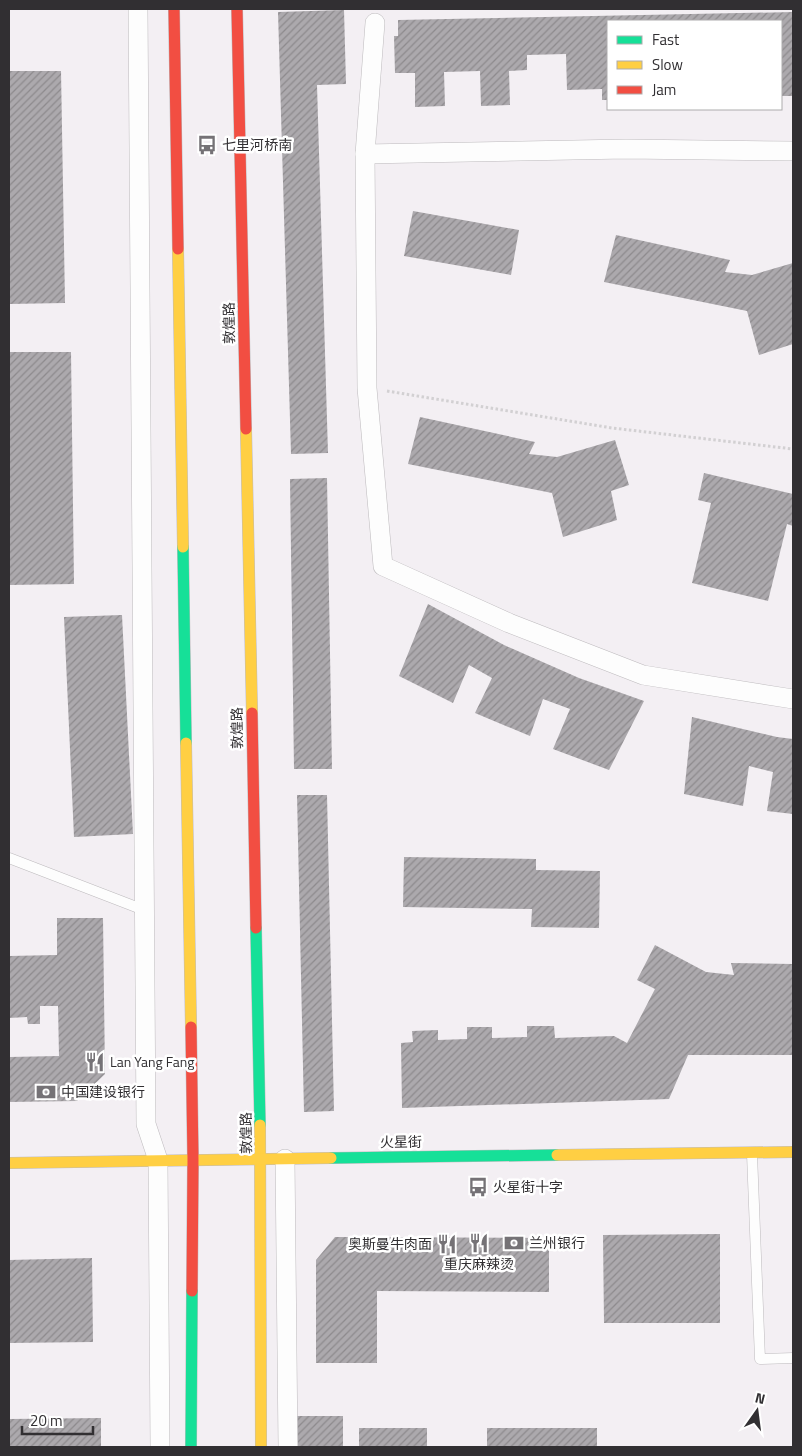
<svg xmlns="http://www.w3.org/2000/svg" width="802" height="1456" font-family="'Titillium Web','Noto Sans SC',sans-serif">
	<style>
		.building { fill: url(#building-hatch) }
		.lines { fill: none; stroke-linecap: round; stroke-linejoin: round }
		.lane-casing { stroke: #bdbabd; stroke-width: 11 }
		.street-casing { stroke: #bdbabd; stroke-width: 20 }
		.fast-casing { stroke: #bdbabd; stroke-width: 12 }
		.slow-casing { stroke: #bdbabd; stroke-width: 12 }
		.jam-casing { stroke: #bdbabd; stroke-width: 12 }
		.path { stroke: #d2d0d2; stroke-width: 3; stroke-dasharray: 2.5 2.5; stroke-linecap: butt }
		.lane { stroke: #fdfdfd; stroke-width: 10 }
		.street { stroke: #fdfdfd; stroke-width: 19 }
		.fast { stroke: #16e098; stroke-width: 11 }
		.slow { stroke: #ffcf43; stroke-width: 11 }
		.jam { stroke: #f24e42; stroke-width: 11 }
		.labels { text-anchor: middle; stroke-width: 5; stroke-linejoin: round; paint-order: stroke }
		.poi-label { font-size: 14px; fill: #312f32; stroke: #fff; text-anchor: start }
		.street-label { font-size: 14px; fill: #312f32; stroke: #fff }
	</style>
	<defs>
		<pattern id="building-hatch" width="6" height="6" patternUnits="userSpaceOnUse" patternTransform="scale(1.25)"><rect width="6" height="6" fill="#aca9ad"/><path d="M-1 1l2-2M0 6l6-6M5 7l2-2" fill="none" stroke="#8d8a8d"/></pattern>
	</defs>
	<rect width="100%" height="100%" fill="#f3eff3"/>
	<g class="building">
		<path d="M 344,10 L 346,84 L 317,85 L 328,453 L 291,454 L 278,12 Z"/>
		<path d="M 793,12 L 793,96 L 781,96 L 781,21 L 608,21 L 608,100 L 602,100 L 602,89 L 567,90 L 566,54 L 527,55 L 527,70 L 509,71 L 510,105 L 481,106 L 480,71 L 444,72 L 445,106 L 415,107 L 415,73 L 395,73 L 394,36 L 398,36 L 398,20 Z"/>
		<path d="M 9,71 L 61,71 L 65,303 L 9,304 Z"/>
		<path d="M 413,211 L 519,230 L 511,275 L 404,256 Z"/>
		<path d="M 616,235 L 730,260 L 725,272 L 752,275 L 793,263 L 793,344 L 759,355 L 747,311 L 604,282 Z"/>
		<path d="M 9,352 L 71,352 L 74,584 L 9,585 Z"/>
		<path d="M 420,417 L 535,442 L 529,454 L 557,457 L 615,440 L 629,485 L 611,491 L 617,520 L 563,537 L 552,493 L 408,464 Z"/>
		<path d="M 704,473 L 793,494 L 793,526 L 787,524 L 768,601 L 692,583 L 711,503 L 698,500 Z"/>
		<path d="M 327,478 L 332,769 L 294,769 L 290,479 Z"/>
		<path d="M 428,604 L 504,645 L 579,678 L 644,701 L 609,770 L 553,749 L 570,709 L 543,699 L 530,736 L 475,713 L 492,678 L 469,665 L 453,703 L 399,676 Z"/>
		<path d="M 122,615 L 133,834 L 74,837 L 64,617 Z"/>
		<path d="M 692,717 L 777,737 L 793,739 L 793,814 L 767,811 L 773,772 L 749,766 L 743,806 L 684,794 Z"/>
		<path d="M 297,795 L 327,795 L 334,1111 L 304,1112 Z"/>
		<path d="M 404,857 L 536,859 L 536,870 L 600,871 L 599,928 L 531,927 L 532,909 L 403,907 Z"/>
		<path d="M 57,918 L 103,918 L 105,1074 L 77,1101 L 9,1102 L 9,1057 L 59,1056 L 58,1006 L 40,1006 L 40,1024 L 28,1024 L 27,1017 L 9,1018 L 9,956 L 57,955 Z"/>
		<path d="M 655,945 L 706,972 L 734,975 L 731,963 L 793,964 L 793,1055 L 688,1055 L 669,1099 L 402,1108 L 401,1043 L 413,1042 L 412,1031 L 438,1030 L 438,1040 L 467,1039 L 467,1027 L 492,1027 L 492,1038 L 527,1037 L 527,1026 L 554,1026 L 555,1038 L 614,1036 L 627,1043 L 655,989 L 637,980 Z"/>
		<path d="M 720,1234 L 720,1323 L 604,1323 L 603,1235 Z"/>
		<path d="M 335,1237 L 549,1238 L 549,1292 L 377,1291 L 377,1363 L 316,1363 L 316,1260 Z"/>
		<path d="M 92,1258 L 93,1342 L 9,1343 L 9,1260 Z"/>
		<rect x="297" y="1416" width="46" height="31"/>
		<path d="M 101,1418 L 101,1447 L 9,1447 L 9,1419 Z"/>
		<rect x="359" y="1428" width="68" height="19"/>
		<rect x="487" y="1428" width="110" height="19"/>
	</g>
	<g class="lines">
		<defs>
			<g id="lane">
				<path d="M 9,858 L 144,910"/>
				<path d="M 752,1154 L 760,1359 L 793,1358"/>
			</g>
			<g id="street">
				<path d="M 138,9 L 146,1124 L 158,1160 L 160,1447"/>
				<path d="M 375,23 L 365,154 L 367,388 L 383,566 L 509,623 L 643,675 L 793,699"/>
				<path d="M 365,154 L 626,149 L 793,151"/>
				<path d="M 285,1159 L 288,1447"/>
			</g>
			<g id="fast">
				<path d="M 183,547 L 186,743"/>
				<path d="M 256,928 L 260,1125"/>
				<path d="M 331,1158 L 557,1155"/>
				<path d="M 191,1447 L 192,1291"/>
			</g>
			<g id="slow">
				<path d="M 178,249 L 183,547"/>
				<path d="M 246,429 L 252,713"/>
				<path d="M 186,743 L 191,1027"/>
				<path d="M 260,1125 L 261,1447"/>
				<path d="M 557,1155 L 793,1152"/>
				<path d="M 9,1163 L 331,1158"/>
			</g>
			<g id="jam">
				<path d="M 174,9 L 178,249"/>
				<path d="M 237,9 L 246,429"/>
				<path d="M 252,713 L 256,928"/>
				<path d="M 191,1027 L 193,1160 L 192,1291"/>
			</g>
		</defs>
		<use href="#lane" class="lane-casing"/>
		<use href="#street" class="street-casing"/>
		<use href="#fast" class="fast-casing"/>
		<use href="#slow" class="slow-casing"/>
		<use href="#jam" class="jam-casing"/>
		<path class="path" d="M 387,391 L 612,428 L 793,449"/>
		<use href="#lane" class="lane"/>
		<use href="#street" class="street"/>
		<use href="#fast" class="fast"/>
		<use href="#slow" class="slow"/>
		<use href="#jam" class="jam"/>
	</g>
	<defs>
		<symbol id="bus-bare" viewBox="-9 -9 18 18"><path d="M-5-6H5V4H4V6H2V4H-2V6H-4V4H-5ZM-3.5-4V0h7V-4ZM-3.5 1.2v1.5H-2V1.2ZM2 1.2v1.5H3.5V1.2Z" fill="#757276" stroke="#fff" stroke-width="2.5" paint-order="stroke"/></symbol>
		<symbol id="restaurant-bare" viewBox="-9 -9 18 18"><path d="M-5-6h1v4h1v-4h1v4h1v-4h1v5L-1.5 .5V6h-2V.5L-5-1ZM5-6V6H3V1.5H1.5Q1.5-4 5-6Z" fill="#757276" stroke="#fff" stroke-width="2.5" paint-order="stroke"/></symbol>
		<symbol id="bank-bare" viewBox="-9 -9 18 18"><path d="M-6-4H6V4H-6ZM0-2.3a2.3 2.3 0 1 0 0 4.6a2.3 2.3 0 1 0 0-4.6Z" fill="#757276" stroke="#fff" stroke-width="2.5" paint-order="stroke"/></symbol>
	</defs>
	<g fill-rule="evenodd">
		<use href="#bus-bare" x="193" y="131" width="28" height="28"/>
		<use href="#restaurant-bare" x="81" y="1048" width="28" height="28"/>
		<use href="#bank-bare" x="32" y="1078" width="28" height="28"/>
		<use href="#bus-bare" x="464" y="1173" width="28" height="28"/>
		<use href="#restaurant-bare" x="465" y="1229" width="28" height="28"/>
		<use href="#bank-bare" x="500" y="1229" width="28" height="28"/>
		<use href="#restaurant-bare" x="433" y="1230" width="28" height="28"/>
	</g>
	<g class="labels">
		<g class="poi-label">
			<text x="222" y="150">七里河桥南</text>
			<text x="110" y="1067">Lan Yang Fang</text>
			<text x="61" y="1097">中国建设银行</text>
			<text x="493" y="1192">火星街十字</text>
			<text x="529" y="1248">兰州银行</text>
			<text x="432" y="1249" text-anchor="end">奥斯曼牛肉面</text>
			<text x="479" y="1269" text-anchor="middle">重庆麻辣烫</text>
		</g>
		<g class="street-label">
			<text transform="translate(229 323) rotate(-91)" y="5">敦煌路</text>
			<text transform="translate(237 728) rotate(-91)" y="5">敦煌路</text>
			<text transform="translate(246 1133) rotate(-91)" y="5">敦煌路</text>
			<text transform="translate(401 1142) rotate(-1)" y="5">火星街</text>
		</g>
	</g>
	<rect width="802" height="1456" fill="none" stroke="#312f32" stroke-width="20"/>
	<rect x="607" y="20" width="175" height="90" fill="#ffffff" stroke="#adacad"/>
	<rect x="617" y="36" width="25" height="8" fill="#16e098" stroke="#adacad"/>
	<text x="652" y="45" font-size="15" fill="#312f32">Fast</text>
	<rect x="617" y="61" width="25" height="8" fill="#ffcf43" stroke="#adacad"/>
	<text x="652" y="70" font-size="15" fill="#312f32">Slow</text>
	<rect x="617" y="86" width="25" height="8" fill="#f24e42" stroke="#adacad"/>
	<text x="652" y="95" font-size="15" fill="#312f32">Jam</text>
	<g transform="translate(757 1411) rotate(14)" stroke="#ffffff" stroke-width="4" paint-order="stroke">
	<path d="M0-4L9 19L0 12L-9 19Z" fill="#312f32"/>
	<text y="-8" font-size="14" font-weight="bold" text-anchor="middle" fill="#312f32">N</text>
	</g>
	<path d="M22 1426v8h71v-8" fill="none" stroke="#312f32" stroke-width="2.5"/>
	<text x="30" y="1426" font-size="15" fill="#312f32" stroke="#ffffff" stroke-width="4" paint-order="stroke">20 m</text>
</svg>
